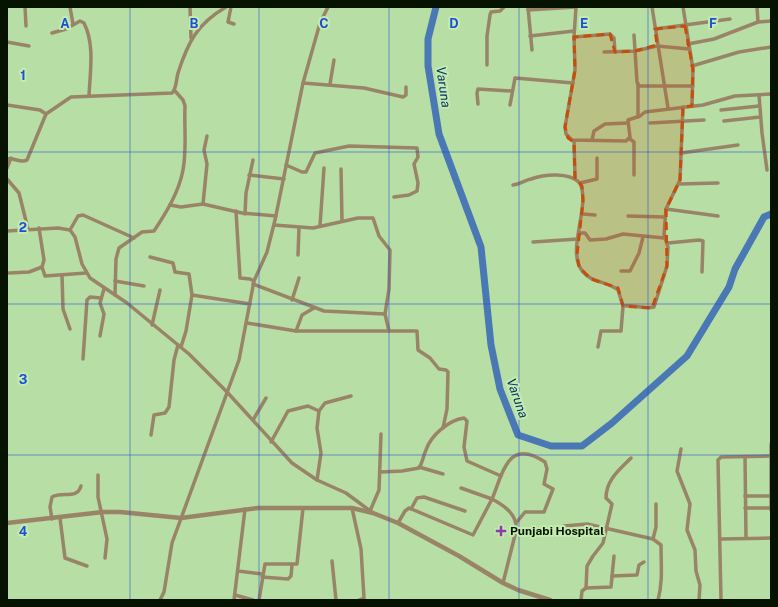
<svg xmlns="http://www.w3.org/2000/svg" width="778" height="607" font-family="'Public Sans',sans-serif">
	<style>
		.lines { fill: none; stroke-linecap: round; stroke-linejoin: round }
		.river { stroke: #4978b5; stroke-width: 7 }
		.minor { stroke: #9a8468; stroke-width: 3.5 }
		.tertiary { stroke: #9a8468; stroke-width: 4.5 }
		.marked { fill: #c64e0a; fill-opacity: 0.2; stroke: #c64e0a; stroke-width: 3; stroke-dasharray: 8 5; stroke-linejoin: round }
		.grid { fill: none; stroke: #1d4ed8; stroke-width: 1; stroke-opacity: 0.55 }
		.poi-dot { fill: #8c3bab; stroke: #c4ebb0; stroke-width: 1.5 }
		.labels { text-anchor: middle; stroke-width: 4; stroke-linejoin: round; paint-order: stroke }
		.poi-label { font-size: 12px; font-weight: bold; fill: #061301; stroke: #c4ebb0; text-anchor: start }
		.water-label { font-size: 13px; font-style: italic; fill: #003169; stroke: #c4ebb0 }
		.grid-label { font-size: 13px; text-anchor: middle; font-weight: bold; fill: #1d4ed8; stroke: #c4ebb0; stroke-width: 4; stroke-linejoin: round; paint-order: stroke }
	</style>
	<rect width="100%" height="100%" fill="#b7dea4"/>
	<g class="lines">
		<path class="river" d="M 436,7 L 428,39 L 428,66 L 439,134 L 481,247 L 491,345 L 500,389 L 518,435 L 551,446 L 582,446 L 612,423 L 687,356 L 729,287 L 735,269 L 764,217 L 771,214"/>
		<g class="minor">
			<path d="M 25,7 L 26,26"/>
			<path d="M 70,7 L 73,24"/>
			<path d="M 190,7 L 191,38"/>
			<path d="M 231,7 L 228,22 L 234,24"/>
			<path d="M 528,7 L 532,50"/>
			<path d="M 576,7 L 574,37 L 575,70 L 565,127 L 566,134 L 572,140 L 626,141 L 630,137 L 628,120 L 640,116 L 645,112 L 703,105 L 735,96 L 771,94"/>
			<path d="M 652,7 L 668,108"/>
			<path d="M 683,7 L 693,69 L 692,106"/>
			<path d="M 757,7 L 758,22"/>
			<path d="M 528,10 L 576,7"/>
			<path d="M 655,29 L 730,19"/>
			<path d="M 52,33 L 66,29 L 80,21 L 84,23 C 95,45 90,72 89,96"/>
			<path d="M 634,35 L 637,82 L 639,86 L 693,86"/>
			<path d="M 530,36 L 574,31"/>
			<path d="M 574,37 L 610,34 L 614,38 L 615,52"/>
			<path d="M 7,42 L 29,46"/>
			<path d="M 688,44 L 714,39 L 758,22 L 771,21"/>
			<path d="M 604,52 L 635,51 L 657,46 L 689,49"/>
			<path d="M 487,65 L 487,36 L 490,15 L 491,12 L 500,11 L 504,7"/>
			<path d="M 692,66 L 739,52 L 771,47"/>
			<path d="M 303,83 L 364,88 L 403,97 L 406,95 L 406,87"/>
			<path d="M 330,84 L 334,60"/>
			<path d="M 759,95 L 762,133 L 767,170"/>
			<path d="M 478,104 L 477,93 L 478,89 L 512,91"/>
			<path d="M 7,105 L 40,110 L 46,114"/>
			<path d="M 510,105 L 515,78 L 573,83"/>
			<path d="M 721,110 L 759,106"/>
			<path d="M 638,117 L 638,84"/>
			<path d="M 724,121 L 760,117"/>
			<path d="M 650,123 L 704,120"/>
			<path d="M 630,139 L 634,142 L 634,175"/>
			<path d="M 592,140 L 594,131 L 605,124 L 628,123"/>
			<path d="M 574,141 L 575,178"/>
			<path d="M 681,153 L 738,145"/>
			<path d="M 7,159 C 14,157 21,164 27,160 L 46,114 L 71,97 L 172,93 C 177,88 176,79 178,73 C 188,42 197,24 226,7"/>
			<path d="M 286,165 L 302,172 L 306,172 L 315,153 L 349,146 L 417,148 L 418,157 L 414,164 L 418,183 L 417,191 L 409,195 L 394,197"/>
			<path d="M 7,168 L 11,158"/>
			<path d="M 341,169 L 342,221"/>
			<path d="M 249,175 L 284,179"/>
			<path d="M 7,179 L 19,193 L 28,229"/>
			<path d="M 580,183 L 597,179 L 597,158"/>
			<path d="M 679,184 L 718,183"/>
			<path d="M 513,185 C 521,184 525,180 531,179 C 545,174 569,172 580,183 C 591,208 565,251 583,272 C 592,283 607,281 618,290 L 623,306 L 621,331 L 601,331 L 598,347"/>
			<path d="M 203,204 L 207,164 L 204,150 L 207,136"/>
			<path d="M 170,205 L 181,207 L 203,204 L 242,213 L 276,216"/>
			<path d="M 666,209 L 718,216"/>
			<path d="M 236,211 L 240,278 L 250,279 L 254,281"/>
			<path d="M 245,214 L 246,193 L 253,160"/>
			<path d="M 583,214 L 595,215"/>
			<path d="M 628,216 L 665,217"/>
			<path d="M 274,225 L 313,228 L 358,218 L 373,218 L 379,236 L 390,250 L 389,289 L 385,314 L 389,331"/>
			<path d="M 320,226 L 324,168"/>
			<path d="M 70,230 L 78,216 L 83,215 L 134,238"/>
			<path d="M 7,231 L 58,228 L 70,230 L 75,237 L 82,264 L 90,278 L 127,303 L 189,354 L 227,392 L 292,463 L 317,480 L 346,493 L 373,513"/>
			<path d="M 579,233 L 585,233 L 590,240 L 606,239 L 623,234 L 664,238"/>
			<path d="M 533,242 L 578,239"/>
			<path d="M 668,243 L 699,240 L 703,241 L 702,272"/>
			<path d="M 298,255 L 299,228"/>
			<path d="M 150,257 L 173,263 L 175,272 L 189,274 L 192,295 L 250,304"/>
			<path d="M 42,267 L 45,276 L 86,273"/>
			<path d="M 621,271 L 630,271 L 639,253 L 643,237"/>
			<path d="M 9,273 L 29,272 L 42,267 L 44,260 L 39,228"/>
			<path d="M 62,275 L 63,309 L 70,329"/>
			<path d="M 115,281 L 144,286"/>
			<path d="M 253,284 L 324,311 L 385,314"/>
			<path d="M 115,295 L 116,259 L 119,248 L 142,232 L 154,231 C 166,213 179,192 183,170 C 187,149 184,127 185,106 L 183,100 L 175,91"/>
			<path d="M 292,300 L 299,278"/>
			<path d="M 623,306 C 633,304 645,310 654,307 L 667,266 L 668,247 L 664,235 L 666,209 L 680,180 L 683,107"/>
			<path d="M 247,323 L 296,331 L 417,331 L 418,350 L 430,358 L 439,369 L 446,370 L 448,372 L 447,409 L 443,428"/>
			<path d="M 152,325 L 160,290"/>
			<path d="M 296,331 L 302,315 L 314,308"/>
			<path d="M 100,336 L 104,314 L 100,303 L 104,289"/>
			<path d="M 181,347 L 186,331 L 192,295"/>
			<path d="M 83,359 L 87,300 L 90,297 L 101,298"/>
			<path d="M 253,420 L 266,398"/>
			<path d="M 151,435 L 154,415 L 165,413 L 169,407 L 174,360 L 178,345"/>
			<path d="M 271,442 L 288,411 L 308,406 L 319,411 L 325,403 L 351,396"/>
			<path d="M 771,444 L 771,510"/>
			<path d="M 681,449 L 677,471 L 690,504 L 687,530 L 695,550 L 696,571 L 700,585 L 699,600"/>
			<path d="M 745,457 L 746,538"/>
			<path d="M 419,467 L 443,474"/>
			<path d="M 381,472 L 402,471 L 419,468 C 423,462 423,456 426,450 C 431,435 449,420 464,418 L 467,421 L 464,447 L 467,461 L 501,476"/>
			<path d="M 98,475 L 98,497 L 107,539 L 105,558"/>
			<path d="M 317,480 L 321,453 L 317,428 L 319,411"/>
			<path d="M 745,496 L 771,496"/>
			<path d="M 656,504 L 656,527 L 653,539 L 661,545 C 661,564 663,582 658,600"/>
			<path d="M 352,508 L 361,549 L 364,598 L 359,600"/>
			<path d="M 745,508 L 771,508"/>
			<path d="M 411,509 L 417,498 L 424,497 L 465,511"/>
			<path d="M 370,511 L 379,490 L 381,434"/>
			<path d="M 60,518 L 65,558 L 87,566"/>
			<path d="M 52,519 L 50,507 L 52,497 C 63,491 77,500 81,486"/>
			<path d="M 398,523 L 405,511 L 409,508 L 473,535 L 492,499 L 461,488"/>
			<path d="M 564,526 L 587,524 L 653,539"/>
			<path d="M 721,539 L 771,538"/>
			<path d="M 332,561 L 336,600"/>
			<path d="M 238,571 L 262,574"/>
			<path d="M 612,576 L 637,575 L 639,565 L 644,562"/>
			<path d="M 262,577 L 288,579 L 291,576 L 292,565"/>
			<path d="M 503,583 L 516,531 C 518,515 505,506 492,499 C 503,473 508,437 545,462 L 547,469 L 544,484 L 553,489 L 544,512 L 525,512 L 516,523"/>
			<path d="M 586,588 L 587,566 L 593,556 L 603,543 L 612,504 L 606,498 C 606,480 619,470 631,458"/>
			<path d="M 235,595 L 253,600"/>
			<path d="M 160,600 L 164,592 L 172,543 L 239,360 L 254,281 L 267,252 L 275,220 L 303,83 L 320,23 L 328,7"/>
			<path d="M 234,600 L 245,509"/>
			<path d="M 259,600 L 265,564 L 297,564 L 303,508"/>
			<path d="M 581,600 L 582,591 L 586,588 L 611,587 L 614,556"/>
			<path d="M 721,600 L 718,460 L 721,457 L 771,456"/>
		</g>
		<path class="tertiary" d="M 7,523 L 103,512 L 120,512 L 181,518 L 258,508 L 352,508 L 373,513 L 398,523 L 459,556 L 503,583 L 518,590 L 550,600"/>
	</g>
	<path class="marked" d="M 685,26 L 693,69 L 692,106 L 683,107 L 680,180 L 666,209 L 667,266 L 652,308 L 623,306 L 618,288 L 591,279 L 579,267 L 577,255 L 583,201 L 582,186 L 575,178 L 574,142 L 568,138 L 565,127 L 575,70 L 574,37 L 610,34 L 615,52 L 635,51 L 657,45 L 655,29 Z"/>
	<path class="grid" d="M 130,7 L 130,600M 259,7 L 259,600M 389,7 L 389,600M 519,7 L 519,600M 648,7 L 648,600M 7,152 L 771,152M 7,304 L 771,304M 7,455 L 771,455"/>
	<path class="poi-dot" d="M499 525h4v4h4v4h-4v4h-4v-4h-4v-4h4z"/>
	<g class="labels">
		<g class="poi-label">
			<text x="510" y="535">Punjabi Hospital</text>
		</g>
		<g class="water-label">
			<text transform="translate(444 87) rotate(82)" y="5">Varuna</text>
			<text transform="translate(518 398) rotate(71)" y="5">Varuna</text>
		</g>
	</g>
	<g class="grid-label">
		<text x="65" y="28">A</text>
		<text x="194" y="28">B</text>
		<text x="324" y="28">C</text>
		<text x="454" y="28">D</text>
		<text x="584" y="28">E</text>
		<text x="713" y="28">F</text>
		<text x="23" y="80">1</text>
		<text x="23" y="232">2</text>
		<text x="23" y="384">3</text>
		<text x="23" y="536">4</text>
	</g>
	<rect width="778" height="607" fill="none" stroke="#061301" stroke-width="16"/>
</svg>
